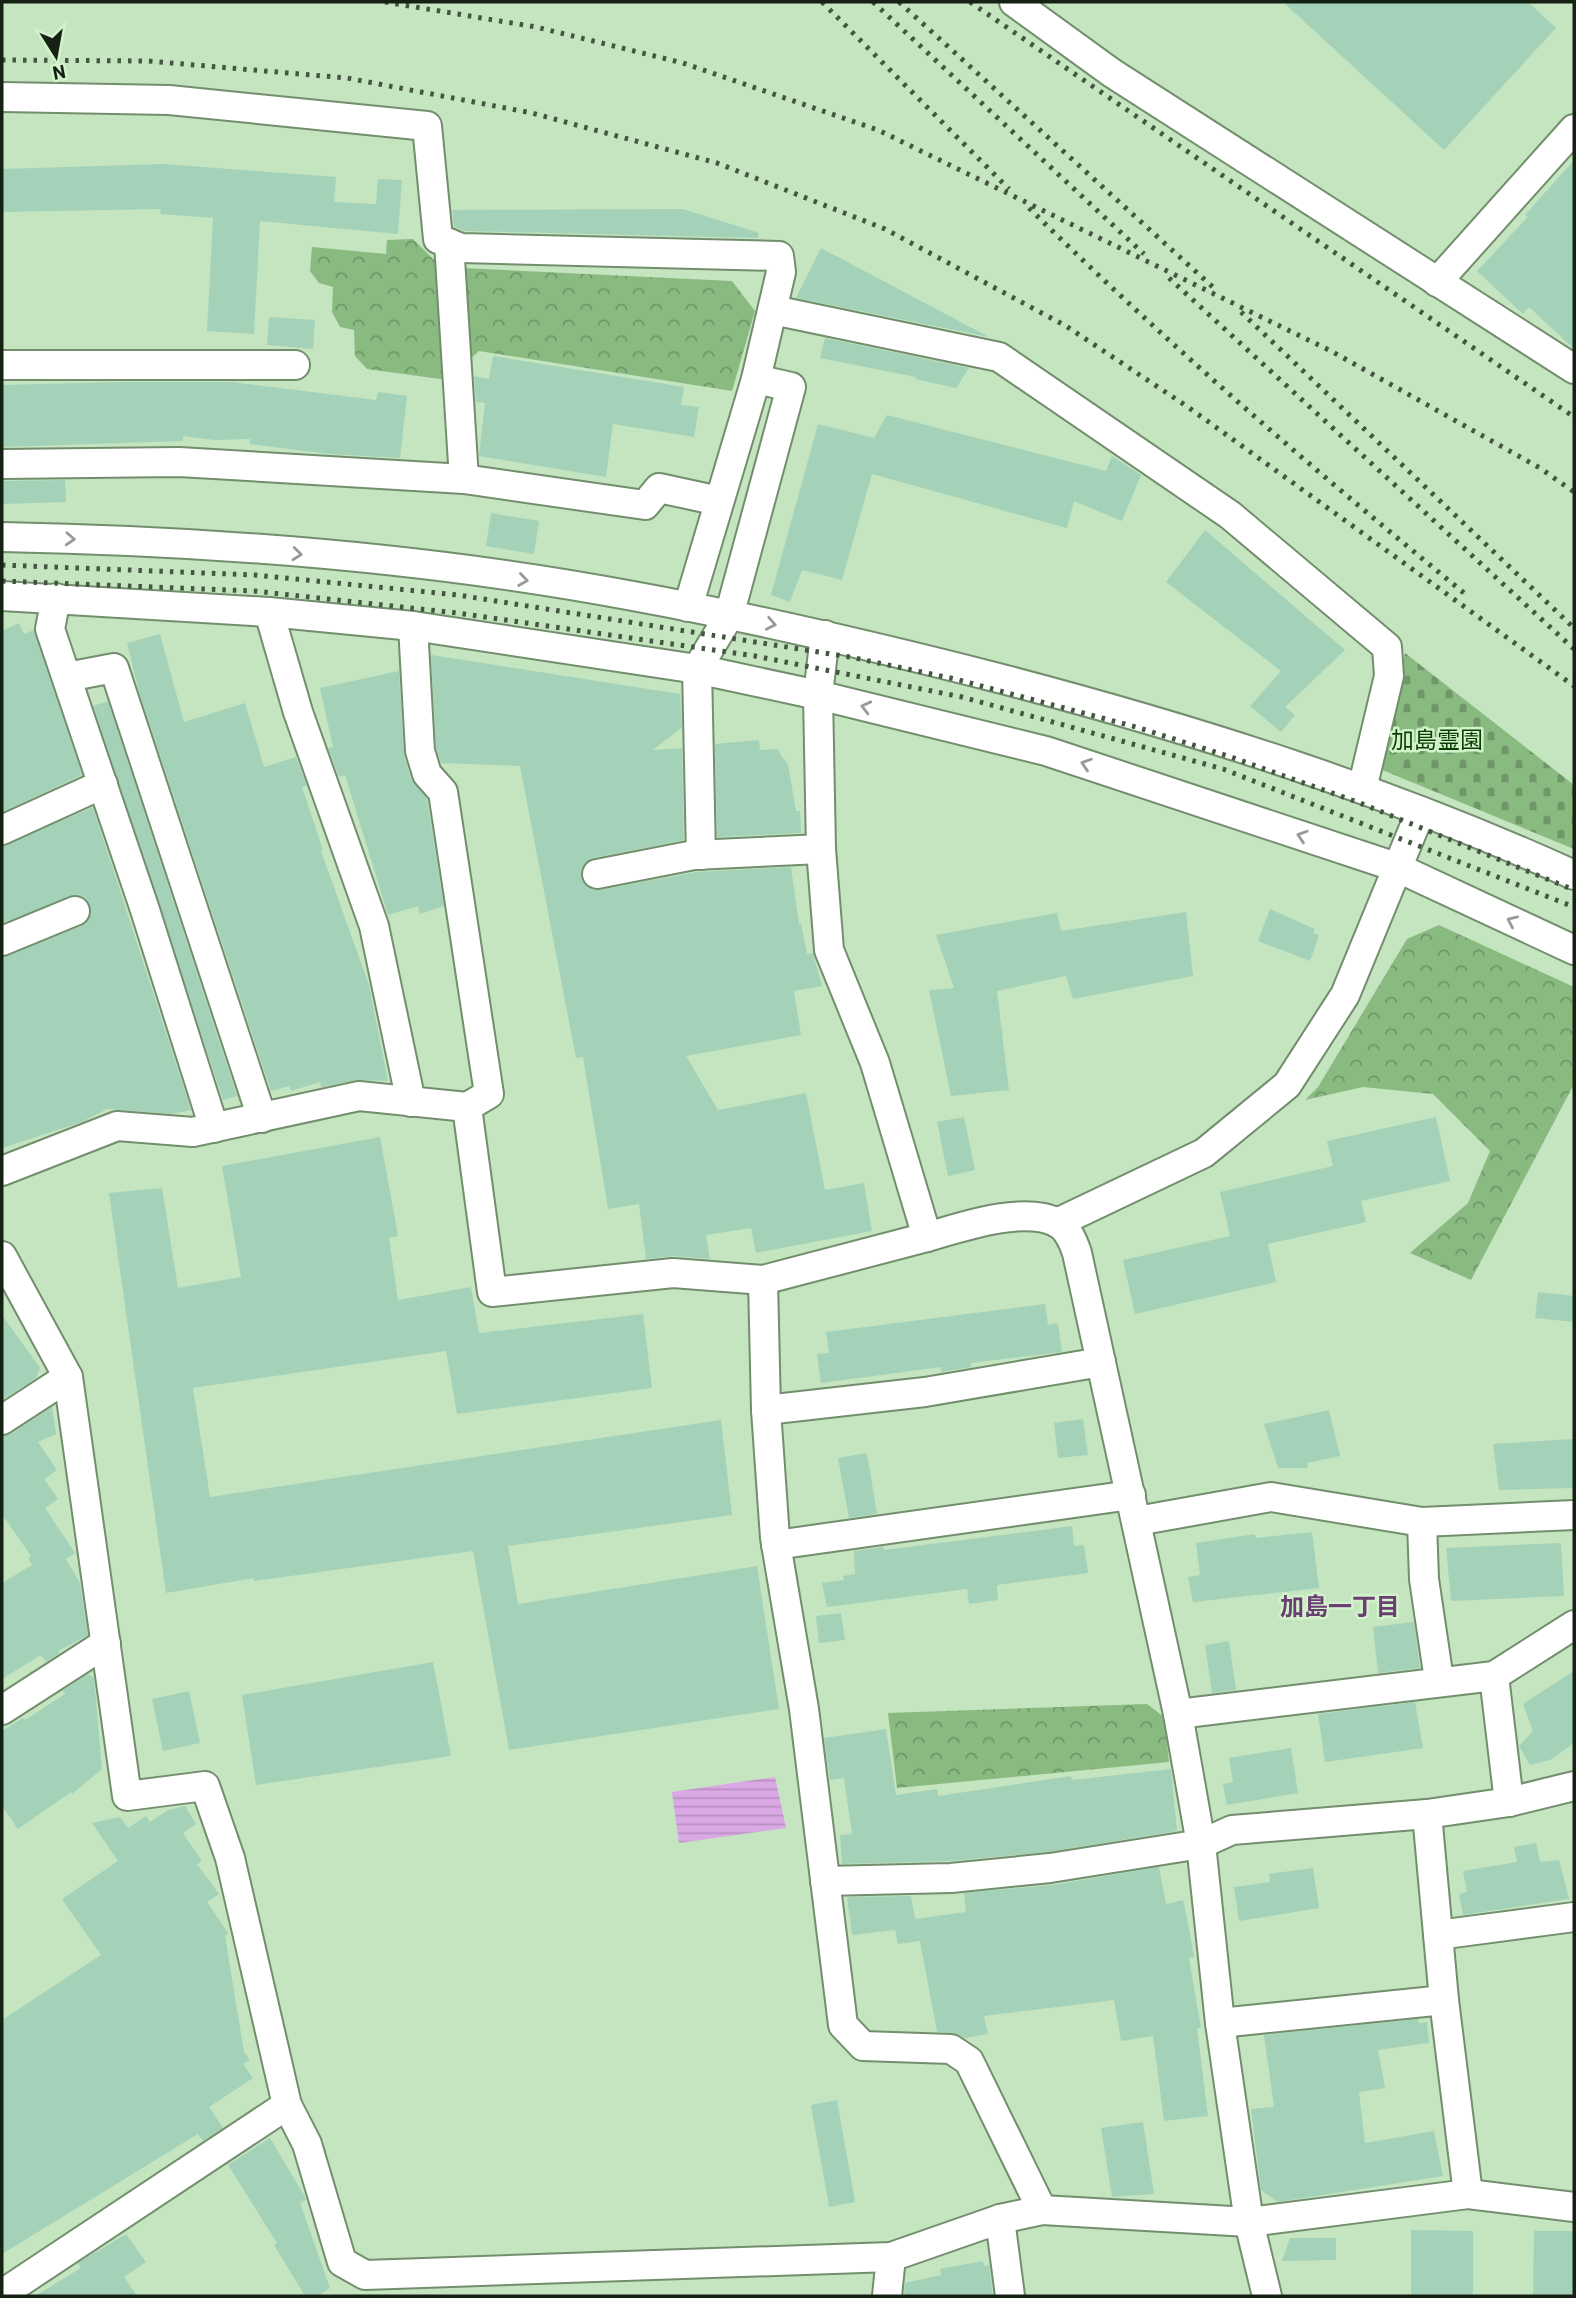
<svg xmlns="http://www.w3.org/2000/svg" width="1576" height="2298" font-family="Barlow,'Noto Sans JP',sans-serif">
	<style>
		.cemetery { fill: url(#cemetery-stones) }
		.park { fill: url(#park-crowns) }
		.water { fill: url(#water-rules) }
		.building { fill: #a4d2b9 }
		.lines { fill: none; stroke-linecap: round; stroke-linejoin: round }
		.minor-casing { stroke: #728e6d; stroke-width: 32 }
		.minor { stroke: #fff; stroke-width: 28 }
		.rail { stroke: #445541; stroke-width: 5; stroke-dasharray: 3.5 7; stroke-linecap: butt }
		.oneway { stroke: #969b95 }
		.labels { text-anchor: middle; stroke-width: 5; stroke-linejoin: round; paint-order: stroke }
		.park-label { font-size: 23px; fill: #093d00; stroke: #d2f2cc }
		.neighbourhood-label { font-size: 24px; font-weight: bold; fill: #6b3e73; stroke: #d2f2cc }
	</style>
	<defs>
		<pattern id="cemetery-stones" width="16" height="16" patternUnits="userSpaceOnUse" patternTransform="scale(1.75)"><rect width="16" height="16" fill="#89ba80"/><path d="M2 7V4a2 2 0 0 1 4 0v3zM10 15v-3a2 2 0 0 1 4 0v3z" fill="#6f9768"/></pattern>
		<pattern id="park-crowns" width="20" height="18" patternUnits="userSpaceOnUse" patternTransform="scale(1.75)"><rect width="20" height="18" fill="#89ba80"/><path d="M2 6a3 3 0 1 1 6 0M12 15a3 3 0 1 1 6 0" fill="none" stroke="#6f9768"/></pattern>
		<pattern id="water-rules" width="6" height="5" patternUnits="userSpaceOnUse" patternTransform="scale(1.75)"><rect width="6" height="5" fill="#daa8e4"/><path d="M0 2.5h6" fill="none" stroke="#ba90c3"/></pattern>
	</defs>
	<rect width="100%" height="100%" fill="#c5e4c0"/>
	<path class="cemetery" d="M 1405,653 L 1574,785 L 1574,849 L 1380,769 Z"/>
	<g class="park">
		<path d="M 413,239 L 441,267 L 732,281 L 755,311 L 732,391 L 479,351 L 447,380 L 367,369 L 355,356 L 354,330 L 340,327 L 332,312 L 333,287 L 319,283 L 310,271 L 312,247 L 386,254 L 387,240 Z"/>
		<path d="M 1439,925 L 1574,987 L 1574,1084 L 1471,1280 L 1410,1253 L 1468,1203 L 1490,1151 L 1433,1094 L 1363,1087 L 1305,1100 L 1318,1087 L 1407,939 Z"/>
		<path d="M 1147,1704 L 1164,1717 L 1169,1762 L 897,1788 L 888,1713 Z"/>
	</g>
	<path class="water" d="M 775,1777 L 786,1828 L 679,1843 L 672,1792 Z"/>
	<g class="building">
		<path d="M 1283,2 L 1528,2 L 1556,28 L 1444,150 Z"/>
		<path d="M 1574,160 L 1574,349 L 1529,307 L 1523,314 L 1477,271 L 1528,217 L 1525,215 Z"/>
		<path d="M 164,164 L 336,177 L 334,202 L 376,204 L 378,179 L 402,180 L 398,234 L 260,221 L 254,334 L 207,331 L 213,218 L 160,214 L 161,209 L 2,212 L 2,169 Z"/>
		<path d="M 683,209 L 759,233 L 758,238 L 464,231 L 454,227 L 452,210 Z"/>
		<path d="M 821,248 L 989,337 L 796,298 Z"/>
		<path d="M 269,317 L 315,320 L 313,349 L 267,345 Z"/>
		<path d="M 825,338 L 969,368 L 956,388 L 915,379 L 916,377 L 820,358 Z"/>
		<path d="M 493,356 L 684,387 L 681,405 L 699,407 L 694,437 L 613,424 L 606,477 L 479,456 L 485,403 L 476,402 L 474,376 L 489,379 Z"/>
		<path d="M 123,382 L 231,382 L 376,400 L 378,392 L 407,396 L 400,458 L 328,454 L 250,444 L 250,439 L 214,440 L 183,436 L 183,441 L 2,447 L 2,385 Z"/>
		<path d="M 887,415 L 1106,471 L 1112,456 L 1141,475 L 1122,521 L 1074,501 L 1067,528 L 872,474 L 842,580 L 802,570 L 790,602 L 771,595 L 818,424 L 874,438 Z"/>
		<path d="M 65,480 L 66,502 L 2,504 L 2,481 Z"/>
		<path d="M 491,513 L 539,521 L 534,554 L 486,546 Z"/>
		<path d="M 1205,530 L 1345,650 L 1285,707 L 1295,715 L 1281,732 L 1250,706 L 1281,671 L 1166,582 Z"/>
		<path d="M 19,623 L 24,634 L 34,630 L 82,775 L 2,812 L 2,631 Z"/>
		<path d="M 160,634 L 184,722 L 245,703 L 264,767 L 296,757 L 307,786 L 302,787 L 323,850 L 321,851 L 369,985 L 388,1081 L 356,1080 L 321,1087 L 320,1082 L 291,1091 L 289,1086 L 271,1091 L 139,692 L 127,643 Z"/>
		<path d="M 431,655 L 680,694 L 682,727 L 653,750 L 682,748 L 684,840 L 593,858 L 582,868 L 581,878 L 591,889 L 600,890 L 696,872 L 791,867 L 799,924 L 801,923 L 807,954 L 813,953 L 822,986 L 794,991 L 801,1035 L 686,1056 L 718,1110 L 806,1093 L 825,1190 L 864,1183 L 872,1231 L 756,1253 L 751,1228 L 706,1235 L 710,1259 L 674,1256 L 646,1259 L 639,1204 L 608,1209 L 583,1057 L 576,1058 L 520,766 L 441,763 L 436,748 Z"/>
		<path d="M 399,671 L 404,756 L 411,779 L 427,799 L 444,906 L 420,914 L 418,906 L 388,915 L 345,775 L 339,777 L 328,748 L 333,747 L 320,688 Z"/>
		<path d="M 108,701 L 237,1096 L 223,1100 L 93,706 Z"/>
		<path d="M 759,740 L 760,750 L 777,749 L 788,765 L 796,811 L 800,811 L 801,833 L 717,837 L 715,744 Z"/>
		<path d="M 93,807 L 191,1110 L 172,1114 L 107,1109 L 82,1122 L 2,1148 L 2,957 L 81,926 L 91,913 L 86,898 L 77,895 L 2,923 L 2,846 Z"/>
		<path d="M 1270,909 L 1315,929 L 1313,933 L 1319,935 L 1310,961 L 1258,941 Z"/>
		<path d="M 1186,912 L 1193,976 L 1073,999 L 1066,976 L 997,991 L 1009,1090 L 951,1096 L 929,990 L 954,988 L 936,935 L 1057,913 L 1061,931 Z"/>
		<path d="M 964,1117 L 975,1170 L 948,1176 L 937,1122 Z"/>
		<path d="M 1436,1117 L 1450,1181 L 1361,1201 L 1366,1222 L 1268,1244 L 1276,1282 L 1135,1314 L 1123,1260 L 1230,1236 L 1220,1192 L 1333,1166 L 1327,1141 Z"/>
		<path d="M 380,1137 L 398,1236 L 389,1238 L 398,1300 L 471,1287 L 479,1333 L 643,1314 L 652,1388 L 457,1414 L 446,1351 L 193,1388 L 210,1497 L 721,1420 L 732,1515 L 508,1546 L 518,1604 L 757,1566 L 779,1709 L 509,1750 L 473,1551 L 254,1581 L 254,1578 L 166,1593 L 109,1193 L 162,1188 L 178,1288 L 241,1277 L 222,1166 Z"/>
		<path d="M 1538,1292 L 1574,1296 L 1574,1322 L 1535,1318 Z"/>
		<path d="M 1045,1304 L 1048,1325 L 1058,1323 L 1062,1352 L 971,1363 L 971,1367 L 941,1372 L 941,1367 L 821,1383 L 817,1354 L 829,1353 L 826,1332 Z"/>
		<path d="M 2,1315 L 40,1368 L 36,1378 L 2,1400 Z"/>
		<path d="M 52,1407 L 56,1434 L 38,1442 L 57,1470 L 44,1479 L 58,1499 L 45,1508 L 75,1553 L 66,1559 L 80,1583 L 88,1635 L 58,1651 L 60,1653 L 46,1662 L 41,1655 L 2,1679 L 2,1583 L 32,1565 L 28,1558 L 31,1556 L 2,1514 L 2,1436 L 11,1434 Z"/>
		<path d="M 1329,1410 L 1340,1456 L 1307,1463 L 1308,1468 L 1278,1468 L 1264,1424 Z"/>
		<path d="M 1083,1419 L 1088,1455 L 1058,1458 L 1054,1423 Z"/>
		<path d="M 1574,1439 L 1574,1488 L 1499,1490 L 1493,1444 Z"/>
		<path d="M 867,1453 L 877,1514 L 849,1518 L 838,1458 Z"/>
		<path d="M 1072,1526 L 1074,1546 L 1084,1545 L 1088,1573 L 997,1585 L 998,1600 L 969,1604 L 967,1589 L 827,1607 L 822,1583 L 844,1580 L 843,1576 L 855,1574 L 854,1551 L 883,1547 L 884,1550 Z"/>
		<path d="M 1312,1532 L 1319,1588 L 1193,1602 L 1188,1577 L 1200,1575 L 1196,1543 L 1255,1534 L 1256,1538 Z"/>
		<path d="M 1561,1543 L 1564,1596 L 1451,1601 L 1446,1548 Z"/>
		<path d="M 841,1613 L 845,1640 L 819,1643 L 816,1616 Z"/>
		<path d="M 1414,1622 L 1420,1668 L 1378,1673 L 1373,1627 Z"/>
		<path d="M 1229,1641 L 1236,1690 L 1212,1693 L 1205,1645 Z"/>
		<path d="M 433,1662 L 451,1756 L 256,1785 L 242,1695 Z"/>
		<path d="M 1574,1671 L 1574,1743 L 1550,1760 L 1530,1765 L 1519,1746 L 1533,1731 L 1523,1704 Z"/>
		<path d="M 88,1674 L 94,1678 L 102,1769 L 72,1794 L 71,1792 L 18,1829 L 2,1806 L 2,1731 L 23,1718 L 25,1720 L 65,1694 L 63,1690 Z"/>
		<path d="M 189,1691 L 200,1743 L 163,1751 L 152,1699 Z"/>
		<path d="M 1415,1702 L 1423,1748 L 1325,1762 L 1318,1714 Z"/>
		<path d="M 886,1729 L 896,1795 L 937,1789 L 938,1796 L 1071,1776 L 1072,1780 L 1171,1769 L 1177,1831 L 1048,1852 L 950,1861 L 842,1864 L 840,1835 L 852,1834 L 844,1778 L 830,1780 L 824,1738 Z"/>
		<path d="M 1291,1748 L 1298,1793 L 1227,1805 L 1223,1784 L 1233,1782 L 1229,1758 Z"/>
		<path d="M 185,1806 L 196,1824 L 183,1833 L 202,1861 L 197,1864 L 219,1894 L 207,1902 L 228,1933 L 225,1936 L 244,2052 L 250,2060 L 243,2064 L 253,2078 L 209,2107 L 223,2128 L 203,2141 L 198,2134 L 2,2254 L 2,2020 L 101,1955 L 62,1899 L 118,1861 L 92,1823 L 120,1817 L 128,1828 L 146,1816 L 150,1822 L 168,1810 Z"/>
		<path d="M 1536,1843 L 1540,1862 L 1559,1860 L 1569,1899 L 1463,1915 L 1459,1894 L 1467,1892 L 1463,1871 L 1517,1862 L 1514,1847 Z"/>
		<path d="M 1159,1867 L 1166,1904 L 1183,1900 L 1189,1928 L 1194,1957 L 1189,1958 L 1201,2028 L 1197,2028 L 1208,2116 L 1164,2121 L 1153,2036 L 1121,2041 L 1114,2000 L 984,2016 L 988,2034 L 965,2038 L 952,2033 L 937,2032 L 920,1941 L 898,1944 L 895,1930 L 852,1935 L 847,1897 L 911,1896 L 915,1919 L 966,1912 L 964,1893 L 1052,1885 Z"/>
		<path d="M 1313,1868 L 1319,1908 L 1239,1921 L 1234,1887 L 1270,1882 L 1269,1874 Z"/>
		<path d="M 1418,2019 L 1419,2023 L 1427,2022 L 1429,2043 L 1378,2050 L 1385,2088 L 1359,2092 L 1365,2143 L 1434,2131 L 1443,2176 L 1278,2202 L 1261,2190 L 1251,2109 L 1274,2107 L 1264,2035 Z"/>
		<path d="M 837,2100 L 855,2202 L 829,2207 L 811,2105 Z"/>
		<path d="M 1143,2122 L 1154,2194 L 1112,2197 L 1101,2128 Z"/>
		<path d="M 270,2138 L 305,2197 L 306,2200 L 300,2203 L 330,2288 L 317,2296 L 305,2296 L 274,2245 L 277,2243 L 228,2165 Z"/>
		<path d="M 1411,2230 L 1473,2231 L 1473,2296 L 1411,2296 Z"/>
		<path d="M 1534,2231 L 1574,2231 L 1574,2296 L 1533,2296 Z"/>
		<path d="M 126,2234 L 146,2262 L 124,2277 L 137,2296 L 35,2296 L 81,2268 L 78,2263 Z"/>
		<path d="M 1290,2238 L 1336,2238 L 1336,2260 L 1282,2261 Z"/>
		<path d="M 983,2261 L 984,2266 L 989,2265 L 993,2296 L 904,2296 L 905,2283 L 941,2275 L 940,2269 Z"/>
	</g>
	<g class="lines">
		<defs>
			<g id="minor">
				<path d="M 1014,2 L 1112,73 L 1574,369"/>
				<path d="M 2,97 L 169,100 L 427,126 L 438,239 L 461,248 L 779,256 L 781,272 L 756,379 L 688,607"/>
				<path d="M 449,243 L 464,479 L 645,505 L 659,488 L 719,501"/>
				<path d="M 1437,282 L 1574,129"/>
				<path d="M 773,310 L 999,357 L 1230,515 L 1387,647 L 1389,676 L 1362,789"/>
				<path d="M 2,365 L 295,365"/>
				<path d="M 2,464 L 179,462 L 464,479"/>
				<path d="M 2,537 C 212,541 426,557 633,596 C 758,619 882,648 1006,680 C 1200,731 1392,792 1574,875"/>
				<path d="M 2,596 L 269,612 L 413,626 L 697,669 L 818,695 L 1046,751 L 1396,867 L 1574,950"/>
				<path d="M 56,598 L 50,629 L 145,910 L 214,1128"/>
				<path d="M 269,612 L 298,712 L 374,926 L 411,1102"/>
				<path d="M 413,626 L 420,751 L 427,774 L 443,792 L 489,1094 L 467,1107"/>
				<path d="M 825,635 L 818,695 L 821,849 L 829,950 L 875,1063 L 927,1237 C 962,1227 1022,1206 1056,1222 C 1068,1228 1073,1241 1077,1253 L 1178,1714 L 1201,1844 L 1220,2023 L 1249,2222 L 1267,2296"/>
				<path d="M 67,677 L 114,668 L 262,1118"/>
				<path d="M 2,830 L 103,784"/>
				<path d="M 701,855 L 697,669 L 729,616 L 791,387 L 756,379"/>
				<path d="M 597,874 L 694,855 L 821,849"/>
				<path d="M 2,941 L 75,911"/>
				<path d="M 2,1171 L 117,1126 L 193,1132 L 359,1096 L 467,1107 L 492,1292 L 673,1273 L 763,1280 L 927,1237"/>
				<path d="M 1057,1223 L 1204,1153 L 1287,1085 L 1345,995 L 1420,813"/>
				<path d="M 2,1256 L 68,1377 L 127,1796 L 205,1786 L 230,1858 L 287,2105 L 307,2144 L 342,2262 L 365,2275 L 891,2257 L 1000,2219 L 1042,2210 L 1249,2222 L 1468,2194 L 1574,2207"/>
				<path d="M 763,1280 L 766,1410 L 775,1538 L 804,1709 L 843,2025 L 863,2046 L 951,2049 L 969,2061 L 1042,2210"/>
				<path d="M 766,1410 L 925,1392 L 1101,1362"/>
				<path d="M 2,1420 L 68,1377"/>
				<path d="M 1137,1521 L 1271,1497 L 1422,1522 L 1574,1515"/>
				<path d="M 1422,1522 L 1424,1579 L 1439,1680"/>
				<path d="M 776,1545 L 1131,1495"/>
				<path d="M 1494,1676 L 1509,1802"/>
				<path d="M 2,1710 L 106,1643"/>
				<path d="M 1178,1714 L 1494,1676 L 1574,1625"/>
				<path d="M 1427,1814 L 1444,2000 L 1468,2194"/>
				<path d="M 825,1881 L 951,1878 L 1050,1868 L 1201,1844 L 1232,1830 L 1427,1814 L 1509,1802 L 1574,1786"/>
				<path d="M 1438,1935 L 1574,1917"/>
				<path d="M 1220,2023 L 1444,2000"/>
				<path d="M 1000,2219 L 1010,2296"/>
				<path d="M 2,2294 L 287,2105"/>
				<path d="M 887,2296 L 891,2257"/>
			</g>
		</defs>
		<use href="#minor" class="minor-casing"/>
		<use href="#minor" class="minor"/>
		<g class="rail">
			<path d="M 385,2 L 536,27 L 683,63 L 878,130 L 1331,351 L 1540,468 L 1574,492"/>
			<path d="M 822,2 L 1009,189"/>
			<path d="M 873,2 L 1144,254"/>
			<path d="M 899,2 L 1215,289"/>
			<path d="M 970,2 L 1574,417"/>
			<path d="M 2,60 L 148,61 L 347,78 L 532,113 L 717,163 L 885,229 L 1066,326 L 1188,407 L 1574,686"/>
			<path d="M 1029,208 C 1167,344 1314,470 1464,593"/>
			<path d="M 1169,278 L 1574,649"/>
			<path d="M 1241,312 L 1574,628"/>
			<path d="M 2,565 L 255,575 L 458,595 L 850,657 L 955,679 L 1136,727 L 1231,757 L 1360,803 L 1574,890"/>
			<path d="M 2,581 L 254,591 L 457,613 L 755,656 L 962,697 L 1223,769 L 1574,907"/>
		</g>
	</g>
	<defs><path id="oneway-chevron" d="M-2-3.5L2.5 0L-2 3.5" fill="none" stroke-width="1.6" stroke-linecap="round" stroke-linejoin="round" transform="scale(1.75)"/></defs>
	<g class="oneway">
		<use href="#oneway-chevron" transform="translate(70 539) rotate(3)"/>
		<use href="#oneway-chevron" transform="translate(297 554) rotate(6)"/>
		<use href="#oneway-chevron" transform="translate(523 580) rotate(8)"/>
		<use href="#oneway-chevron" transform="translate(771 624) rotate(11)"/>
		<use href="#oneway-chevron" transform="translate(866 707) rotate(-166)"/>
		<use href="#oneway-chevron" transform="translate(1086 764) rotate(-162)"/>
		<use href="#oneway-chevron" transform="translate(1302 836) rotate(-162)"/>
		<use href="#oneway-chevron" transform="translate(1512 921) rotate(-155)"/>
	</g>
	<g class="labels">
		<g class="park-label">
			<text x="1437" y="748">加島霊園</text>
		</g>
		<g class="neighbourhood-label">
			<text x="1340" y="1615">加島一丁目</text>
		</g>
	</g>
	<rect width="1576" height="2298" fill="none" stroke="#152113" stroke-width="7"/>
	<g transform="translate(56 56) rotate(169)" stroke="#d2f2cc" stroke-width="5" paint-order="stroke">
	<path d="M0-5L12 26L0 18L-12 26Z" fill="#152113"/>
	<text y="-10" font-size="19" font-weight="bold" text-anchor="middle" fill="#152113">N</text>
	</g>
</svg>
